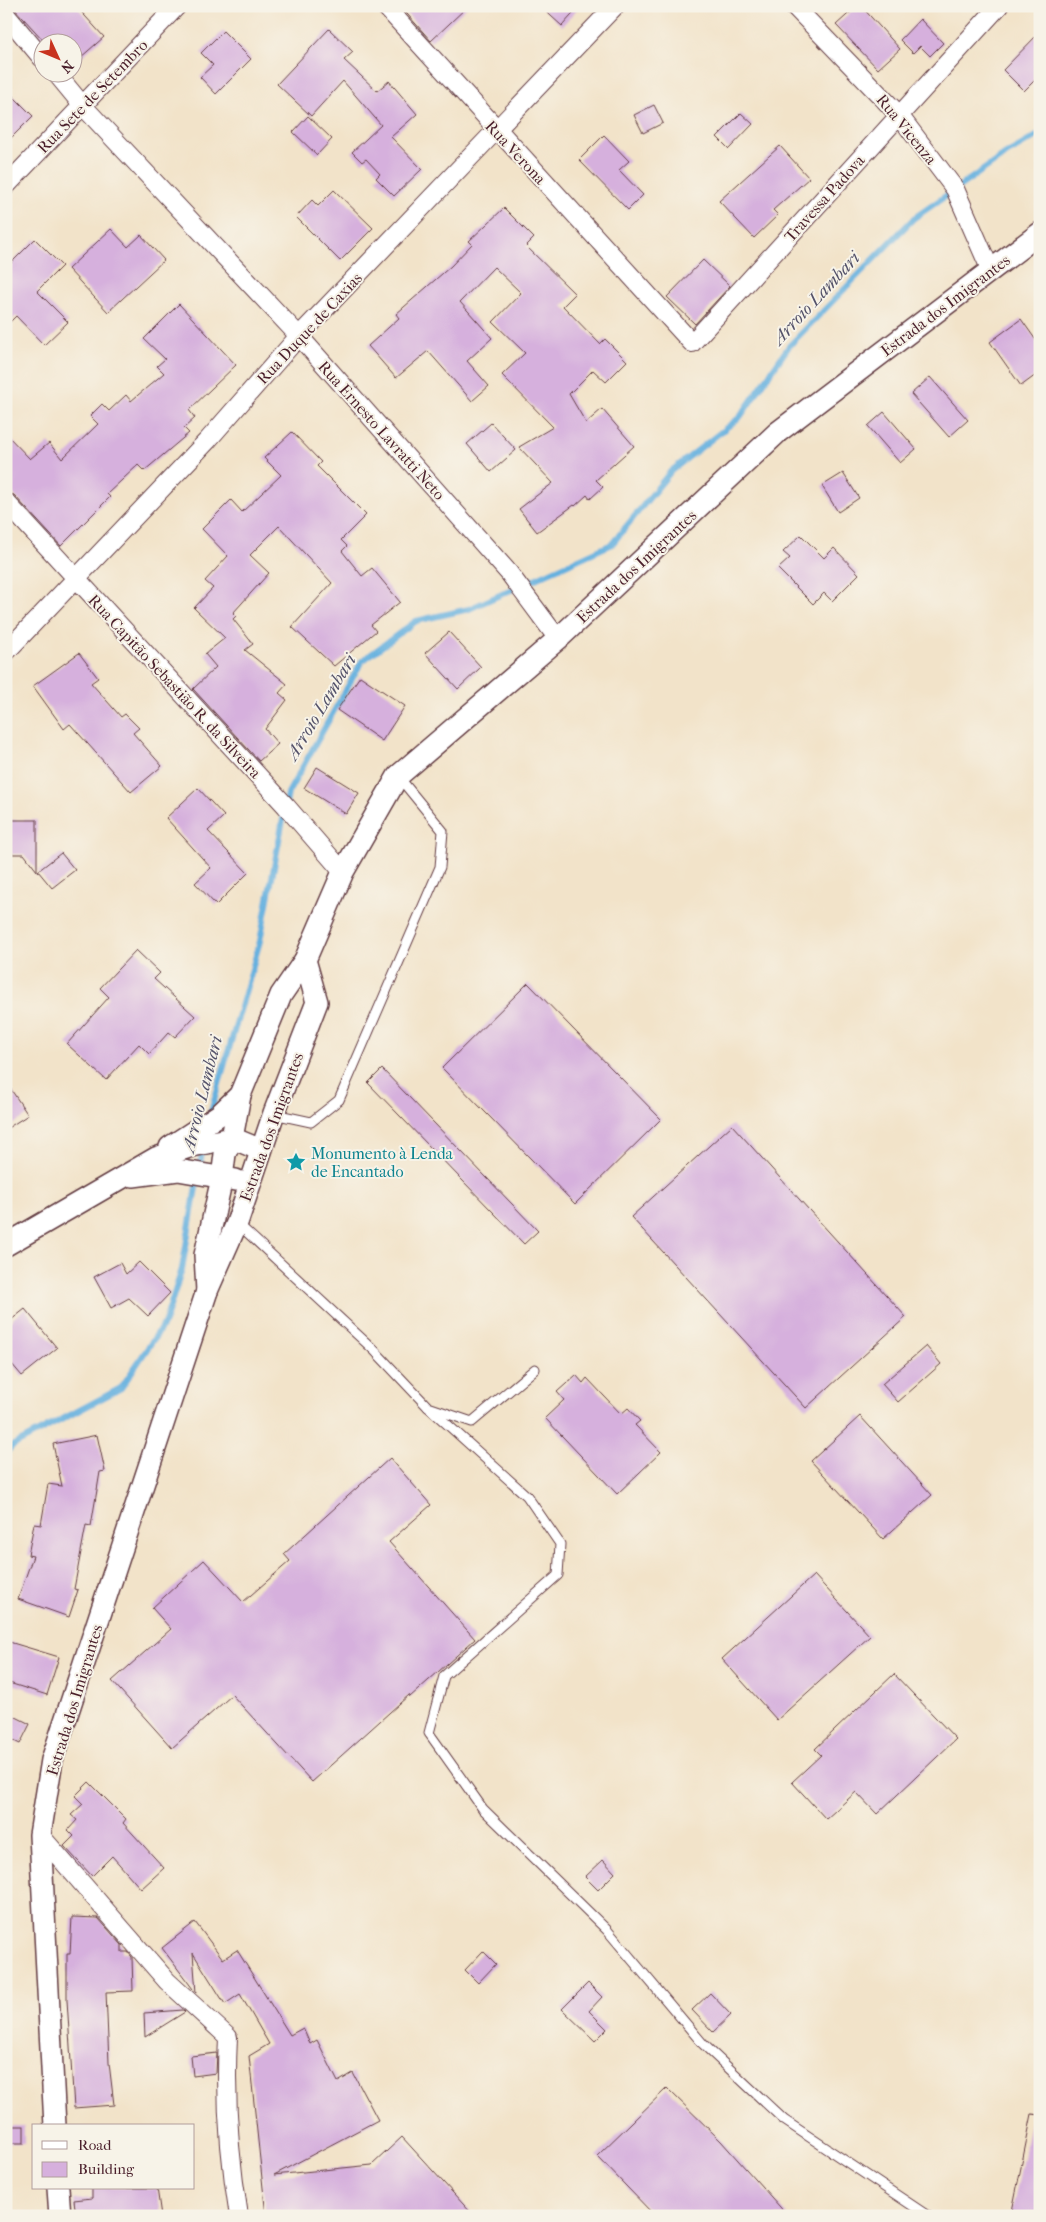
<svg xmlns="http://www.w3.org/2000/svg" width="1046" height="2222" font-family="'IM FELL French Canon',serif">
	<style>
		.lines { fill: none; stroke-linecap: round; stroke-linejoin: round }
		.stream { stroke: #66b1df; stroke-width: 6 }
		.building { fill: #d6b0dd }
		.service-casing { stroke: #633c43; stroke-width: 11 }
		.minor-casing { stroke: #633c43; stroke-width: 20 }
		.tertiary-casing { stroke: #633c43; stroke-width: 24 }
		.service { stroke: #fff; stroke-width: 9 }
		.minor { stroke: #fff; stroke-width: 18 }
		.tertiary { stroke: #fff; stroke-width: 21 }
		.labels { text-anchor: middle; stroke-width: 4; stroke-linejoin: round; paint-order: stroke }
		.street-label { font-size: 16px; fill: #4a1f2b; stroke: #f7f3e8 }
		.culture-label { font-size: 16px; fill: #0d838f; stroke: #f7f3e8; text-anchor: start }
		.water-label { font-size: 18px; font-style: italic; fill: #54526a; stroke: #f7f3e8 }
	</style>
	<rect width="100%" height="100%" fill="#f7f3e8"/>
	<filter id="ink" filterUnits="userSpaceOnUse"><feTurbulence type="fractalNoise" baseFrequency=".02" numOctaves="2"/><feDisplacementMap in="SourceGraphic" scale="10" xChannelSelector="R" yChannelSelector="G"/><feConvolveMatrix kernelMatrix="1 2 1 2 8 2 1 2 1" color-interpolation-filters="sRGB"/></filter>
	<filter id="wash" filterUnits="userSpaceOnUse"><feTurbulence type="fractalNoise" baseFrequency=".0096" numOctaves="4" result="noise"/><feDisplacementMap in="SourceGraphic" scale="20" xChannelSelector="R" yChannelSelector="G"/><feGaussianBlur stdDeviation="1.12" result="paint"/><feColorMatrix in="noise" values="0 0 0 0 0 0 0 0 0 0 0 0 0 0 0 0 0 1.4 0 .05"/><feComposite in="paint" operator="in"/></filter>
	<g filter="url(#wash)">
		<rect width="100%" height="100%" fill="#f2e3c9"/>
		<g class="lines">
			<g class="stream">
				<path d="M 210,1115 L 260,941 L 288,793 L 362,661 L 416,621 L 469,609 L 612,544 L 671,471 L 740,417 L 789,346 L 914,218 L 1006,154 L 1040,134"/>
				<path d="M 6,1453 L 12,1446 L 121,1388 L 165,1322 L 182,1269 L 203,1147"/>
			</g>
		</g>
		<g id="blocks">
			<g class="building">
				<path d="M 12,6 L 76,6 L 104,37 L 72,65 L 72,42 L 45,42 Z"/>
				<path d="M 400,6 L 468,6 L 431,41 Z"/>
				<path d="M 540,6 L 580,6 L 562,26 Z"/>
				<path d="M 857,6 L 861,6 L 900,49 L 878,69 L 836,25 Z"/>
				<path d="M 920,19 L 943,43 L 930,56 L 920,46 L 913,53 L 900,40 Z"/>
				<path d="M 329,29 L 353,52 L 344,60 L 377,91 L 389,81 L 417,114 L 391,137 L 422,169 L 394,196 L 376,178 L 380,174 L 366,159 L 362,162 L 352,152 L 381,125 L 343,81 L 311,116 L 277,84 Z"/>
				<path d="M 223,31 L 251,59 L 216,94 L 200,77 L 213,65 L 201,53 Z"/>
				<path d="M 1040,32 L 1040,75 L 1024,91 L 1003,70 Z"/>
				<path d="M 6,89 L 33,116 L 6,143 Z"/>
				<path d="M 654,105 L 663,123 L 643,133 L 634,115 Z"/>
				<path d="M 741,113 L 753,124 L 729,149 L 717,137 Z"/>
				<path d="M 308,116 L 332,139 L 317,155 L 293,132 Z"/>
				<path d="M 604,135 L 629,161 L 619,170 L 643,195 L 628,210 L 579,160 Z"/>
				<path d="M 780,146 L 809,178 L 773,210 L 778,215 L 754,238 L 719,201 Z"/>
				<path d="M 334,190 L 373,228 L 340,261 L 296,217 L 312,200 L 318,206 Z"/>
				<path d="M 504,208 L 534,238 L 526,246 L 575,294 L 563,306 L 600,344 L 605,339 L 627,361 L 606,382 L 593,370 L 569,394 L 586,423 L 602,409 L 634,446 L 596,480 L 603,487 L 590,499 L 587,495 L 575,506 L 574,505 L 537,532 L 519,509 L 553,483 L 519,447 L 553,427 L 502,375 L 525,353 L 493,322 L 521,293 L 494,267 L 460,302 L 492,338 L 467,361 L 489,386 L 472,401 L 428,351 L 396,378 L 368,346 L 399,318 L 396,314 L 451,266 L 472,244 L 469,241 Z"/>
				<path d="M 111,229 L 128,247 L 141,235 L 164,260 L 108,312 L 68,269 Z"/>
				<path d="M 35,239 L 62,266 L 37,291 L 68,322 L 44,345 L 16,316 L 6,326 L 6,268 Z"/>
				<path d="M 703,260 L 730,286 L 695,324 L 667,297 Z"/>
				<path d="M 179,304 L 236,365 L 189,410 L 195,418 L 184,428 L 189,433 L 144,471 L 138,465 L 107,494 L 110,497 L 61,546 L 14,495 L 6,492 L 6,434 L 30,459 L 49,443 L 62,459 L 98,424 L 90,416 L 102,404 L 109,411 L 126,395 L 131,401 L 164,373 L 157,366 L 165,359 L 144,339 Z"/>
				<path d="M 1021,319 L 1040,346 L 1040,372 L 1021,386 L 990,342 Z"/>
				<path d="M 930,377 L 968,420 L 949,437 L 911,394 Z"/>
				<path d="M 884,412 L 916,449 L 900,463 L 868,426 Z"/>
				<path d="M 491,423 L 516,450 L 491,472 L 467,444 Z"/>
				<path d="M 292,432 L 321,462 L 317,466 L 366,515 L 341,540 L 347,546 L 342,551 L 362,576 L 372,568 L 400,602 L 371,625 L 376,631 L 334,666 L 292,627 L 332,583 L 279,526 L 250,555 L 269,573 L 233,613 L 236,616 L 233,619 L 253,644 L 245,650 L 287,684 L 279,693 L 287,700 L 265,729 L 278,744 L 259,761 L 193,689 L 216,667 L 205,654 L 225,638 L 194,608 L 213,588 L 205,581 L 228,556 L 202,529 L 231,500 L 242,512 L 281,475 L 264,458 Z"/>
				<path d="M 843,473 L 859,498 L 838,512 L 822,486 Z"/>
				<path d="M 801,535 L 824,558 L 834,548 L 859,574 L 832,601 L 824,593 L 813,604 L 778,569 L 790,558 L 783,552 Z"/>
				<path d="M 449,632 L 481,667 L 458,689 L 425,653 Z"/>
				<path d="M 79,653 L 98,678 L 91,683 L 121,717 L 125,714 L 139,728 L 133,733 L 162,766 L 131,792 L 70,724 L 64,729 L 33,686 Z"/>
				<path d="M 360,676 L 405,706 L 382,741 L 337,710 Z"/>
				<path d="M 317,767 L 359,793 L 346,814 L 304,788 Z"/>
				<path d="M 198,788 L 224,816 L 208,831 L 248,873 L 216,905 L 195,883 L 211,868 L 166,818 Z"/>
				<path d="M 10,820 L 37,820 L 37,871 L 24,854 L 10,854 Z"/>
				<path d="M 61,853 L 75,870 L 52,888 L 38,871 Z"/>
				<path d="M 136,950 L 160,973 L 154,979 L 195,1016 L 175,1037 L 169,1032 L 149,1054 L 139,1044 L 106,1080 L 67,1044 L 109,997 L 100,988 Z"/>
				<path d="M 528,983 L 661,1119 L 575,1204 L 442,1068 Z"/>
				<path d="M 382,1069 L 538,1231 L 524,1244 L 368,1083 Z"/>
				<path d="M 6,1082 L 28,1115 L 6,1129 Z"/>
				<path d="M 732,1125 L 906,1317 L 806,1408 L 631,1217 Z"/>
				<path d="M 139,1262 L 170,1293 L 148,1316 L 129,1298 L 111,1308 L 94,1277 L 120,1263 L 126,1274 Z"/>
				<path d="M 25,1309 L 57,1348 L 22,1376 L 6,1357 L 6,1324 Z"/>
				<path d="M 926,1346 L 941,1364 L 898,1402 L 882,1384 Z"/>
				<path d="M 576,1375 L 583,1383 L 587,1378 L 621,1414 L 628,1408 L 640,1421 L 635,1425 L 661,1452 L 617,1494 L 545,1418 L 564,1400 L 557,1392 Z"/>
				<path d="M 860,1416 L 932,1495 L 883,1539 L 811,1461 Z"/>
				<path d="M 97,1435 L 105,1471 L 100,1472 L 91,1526 L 86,1525 L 74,1589 L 78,1590 L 69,1617 L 18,1599 L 33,1556 L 28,1555 L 34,1524 L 41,1525 L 48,1484 L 62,1486 L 53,1444 Z"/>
				<path d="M 390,1458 L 431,1505 L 389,1542 L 475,1639 L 410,1697 L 409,1695 L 312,1782 L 232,1695 L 172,1748 L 112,1681 L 171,1629 L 152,1608 L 204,1560 L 243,1602 L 290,1561 L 284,1554 Z"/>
				<path d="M 814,1575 L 870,1636 L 777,1720 L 722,1659 Z"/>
				<path d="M 6,1641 L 59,1657 L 47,1695 L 6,1682 Z"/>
				<path d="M 894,1674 L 956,1739 L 877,1814 L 856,1792 L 826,1819 L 792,1782 L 821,1755 L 815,1749 Z"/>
				<path d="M 6,1712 L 30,1724 L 20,1744 L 6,1737 Z"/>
				<path d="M 89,1782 L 126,1819 L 123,1823 L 164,1868 L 141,1889 L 112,1856 L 92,1876 L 64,1846 L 74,1836 L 68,1830 L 77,1820 L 71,1815 L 83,1804 L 75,1796 Z"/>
				<path d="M 603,1860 L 615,1873 L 598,1890 L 585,1877 Z"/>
				<path d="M 72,1917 L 98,1918 L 122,1945 L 122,1952 L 128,1952 L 132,1957 L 133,1991 L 106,1992 L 109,2063 L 114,2105 L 74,2108 L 67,2000 L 67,1954 L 70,1954 Z"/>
				<path d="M 195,1922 L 223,1959 L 237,1950 L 290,2035 L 303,2028 L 310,2044 L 317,2040 L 338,2082 L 353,2073 L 378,2120 L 274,2175 L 372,2165 L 402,2137 L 474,2216 L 266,2216 L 249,2056 L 269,2044 L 240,1994 L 225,2004 L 193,1953 L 196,1993 L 162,1948 Z"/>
				<path d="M 483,1951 L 496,1964 L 478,1983 L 465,1970 Z"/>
				<path d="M 588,1983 L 602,1997 L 589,2011 L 607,2029 L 595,2041 L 562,2009 Z"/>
				<path d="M 710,1993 L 731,2015 L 713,2032 L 692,2010 Z"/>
				<path d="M 183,2010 L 185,2012 L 145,2037 L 144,2013 Z"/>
				<path d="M 217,2053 L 216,2073 L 193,2076 L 191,2056 Z"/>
				<path d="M 667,2088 L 721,2141 L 788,2216 L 655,2216 L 597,2156 Z"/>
				<path d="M 1032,2114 L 1040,2115 L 1040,2216 L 1011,2216 Z"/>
				<rect x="6" y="2126" width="18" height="17"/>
				<path d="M 92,2188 L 157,2188 L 161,2216 L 76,2216 L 74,2200 L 92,2198 Z"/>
			</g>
		</g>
	</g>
	<g filter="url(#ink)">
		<use href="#blocks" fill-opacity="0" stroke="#633c43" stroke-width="1"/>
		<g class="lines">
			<defs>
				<g id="service">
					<path d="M 274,1114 L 311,1122 L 339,1100 L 440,867 L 443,831 L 398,776"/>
					<path d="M 237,1223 L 374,1350 L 428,1407 L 472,1422 L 535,1369"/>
					<path d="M 428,1407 L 527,1496 L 560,1544 L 558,1575 L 444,1676 L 429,1733 L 483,1809 L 607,1930 L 703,2044 L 784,2120 L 928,2216"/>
				</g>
				<g id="minor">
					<path d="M 385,6 L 692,343 L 999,6"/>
					<path d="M 794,6 L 899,115 L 955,189 L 991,271"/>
					<path d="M 6,15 L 42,58"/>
					<path d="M 55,72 L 83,106 L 299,336 L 509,573 L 558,639"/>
					<path d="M 6,186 L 177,6"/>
					<path d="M 6,502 L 286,806 L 343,872"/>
					<path d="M 6,652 L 208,440 L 299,336 L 615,6"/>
					<path d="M 40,1835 L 167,1981 L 228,2037 C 225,2097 229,2157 239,2216"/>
				</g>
				<g id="tertiary">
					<path d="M 170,1147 L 219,1115 L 240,1095"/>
					<path d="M 133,1176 L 178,1170 L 236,1180"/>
					<path d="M 6,1245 L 156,1158 L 192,1146 L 232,1138 L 261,1150"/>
					<path d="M 207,1291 L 205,1255 L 222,1178 L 225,1154 L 232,1138 L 240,1095 L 281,995 L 305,960 L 343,872 L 398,776 L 558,639 L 778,432 L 1040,233"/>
					<path d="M 55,2126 L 40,1835 L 52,1760 L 207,1291 L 237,1223 L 274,1113 L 317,1002 L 305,960"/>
					<path d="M 58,2188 L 60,2216"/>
				</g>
			</defs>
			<use href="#service" class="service-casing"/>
			<use href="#minor" class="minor-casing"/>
			<use href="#tertiary" class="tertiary-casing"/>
			<use href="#service" class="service"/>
			<use href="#minor" class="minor"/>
			<use href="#tertiary" class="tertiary"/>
		</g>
	</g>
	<defs>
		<symbol id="sight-bare" viewBox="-9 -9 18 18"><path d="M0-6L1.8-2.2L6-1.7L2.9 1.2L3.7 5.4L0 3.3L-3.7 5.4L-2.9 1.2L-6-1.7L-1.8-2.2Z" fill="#0f9aa8" stroke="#f7f3e8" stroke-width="2.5" paint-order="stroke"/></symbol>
	</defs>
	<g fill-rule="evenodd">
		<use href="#sight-bare" x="282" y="1148" width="28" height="28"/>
	</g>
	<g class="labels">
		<g class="street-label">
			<text transform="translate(92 96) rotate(-46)" y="6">Rua Sete de Setembro</text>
			<text transform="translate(907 129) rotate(51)" y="6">Rua Vicenza</text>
			<text transform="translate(516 152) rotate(47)" y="6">Rua Verona</text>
			<text transform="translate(824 198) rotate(-48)" y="6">Travessa Padova</text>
			<text transform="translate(945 305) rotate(-37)" y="6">Estrada dos Imigrantes</text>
			<text transform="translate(309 328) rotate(-47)" y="6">Rua Duque de Caxias</text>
			<text transform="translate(382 430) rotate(48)" y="6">Rua Ernesto Lavratti Neto</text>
			<text transform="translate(636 566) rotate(-43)" y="6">Estrada dos Imigrantes</text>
			<text transform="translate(175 686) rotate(47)" y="6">Rua Capitão Sebastião R. da Silveira</text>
			<text transform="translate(271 1127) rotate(-70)" y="6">Estrada dos Imigrantes</text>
			<text transform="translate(74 1700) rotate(-73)" y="6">Estrada dos Imigrantes</text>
		</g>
		<g class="culture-label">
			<text x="311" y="1159">Monumento à Lenda<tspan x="311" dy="18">de Encantado</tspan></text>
		</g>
		<g class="water-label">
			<text transform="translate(816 298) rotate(-47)" y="6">Arroio Lambari</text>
			<text transform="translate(321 707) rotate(-59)" y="6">Arroio Lambari</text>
			<text transform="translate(202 1094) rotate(-76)" y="6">Arroio Lambari</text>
		</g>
	</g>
	<rect width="1046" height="2222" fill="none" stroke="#f7f3e8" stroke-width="25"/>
	<rect x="32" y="2124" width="162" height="65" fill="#f7f3e8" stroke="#b29e9c"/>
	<rect x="42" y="2141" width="25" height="8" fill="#ffffff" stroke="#b29e9c"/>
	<text x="78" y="2150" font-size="15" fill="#4a1f2b">Road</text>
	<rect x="42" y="2162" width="25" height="15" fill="#d6b0dd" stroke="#b29e9c"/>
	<text x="78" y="2174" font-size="15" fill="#4a1f2b">Building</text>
	<g transform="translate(58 58) rotate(134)"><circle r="24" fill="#f7f3e8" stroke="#b29e9c"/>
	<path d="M0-4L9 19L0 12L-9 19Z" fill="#c8321e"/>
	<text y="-8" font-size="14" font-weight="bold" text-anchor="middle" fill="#4a1f2b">N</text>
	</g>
</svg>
